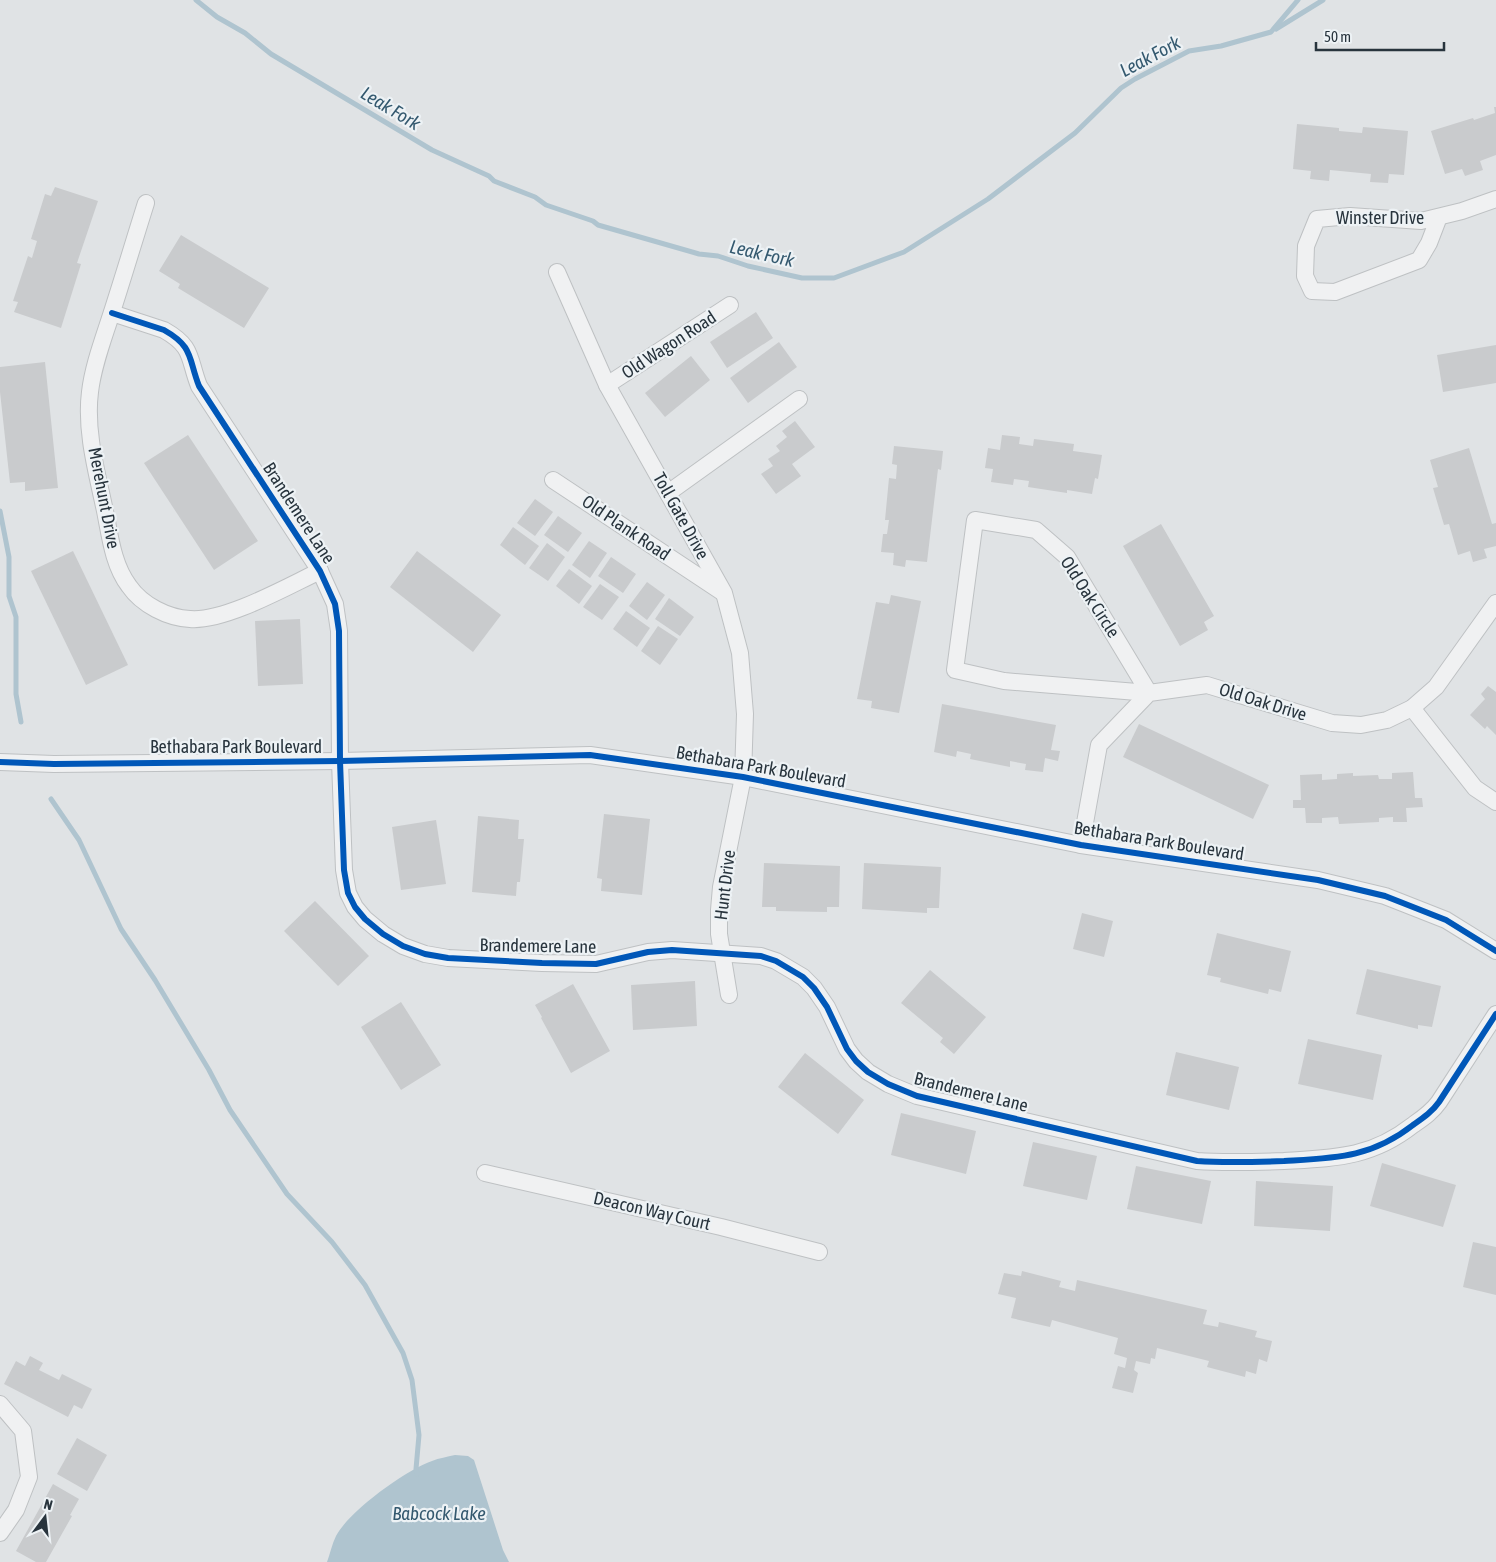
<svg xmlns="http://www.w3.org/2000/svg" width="1496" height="1562" font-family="'Asap Condensed',sans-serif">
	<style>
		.water { fill: #afc4cf }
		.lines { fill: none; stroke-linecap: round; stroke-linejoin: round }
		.stream { stroke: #afc4cf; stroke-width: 5 }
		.building { fill: #c9cbcd }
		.minor-casing { stroke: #bec1c3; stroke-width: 18 }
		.minor { stroke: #f0f1f2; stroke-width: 16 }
		.cycleway-casing { stroke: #edf2f5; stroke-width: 9 }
		.cycleway { stroke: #0057b8; stroke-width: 6 }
		.labels { text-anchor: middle; stroke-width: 4.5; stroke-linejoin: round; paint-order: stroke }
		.street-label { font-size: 18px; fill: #28343d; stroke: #edf2f5 }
		.water-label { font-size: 19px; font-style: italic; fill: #34596f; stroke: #edf2f5 }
	</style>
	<rect width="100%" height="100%" fill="#e0e3e5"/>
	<path class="water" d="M 455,1455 L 468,1456 L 474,1460 L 503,1550 L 509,1562 L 327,1562 C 330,1554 332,1544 336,1536 C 349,1511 406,1470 432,1461 C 439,1458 447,1457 455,1455 Z"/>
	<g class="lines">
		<g class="stream">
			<path d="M 196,0 L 217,17 L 245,33 L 271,54 L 432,150 L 489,176 L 494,181 L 535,197 L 546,205 L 593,221 L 598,225 L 699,254 L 718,256 L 748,266 L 802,278 L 834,278 L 904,252 L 988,199 L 1075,133 L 1121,88 L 1135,79 L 1189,51 L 1221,46 L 1271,32 L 1298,0"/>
			<path d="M 1276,29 L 1323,0"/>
			<path d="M 0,511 L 9,557 L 9,596 L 16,617 L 16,694 L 21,722"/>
			<path d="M 51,799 L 79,840 L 121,929 L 155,980 L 209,1070 L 230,1110 L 287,1194 L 332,1242 L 365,1285 L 403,1353 L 412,1380 L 419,1435 L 416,1469 L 417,1474"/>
		</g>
	</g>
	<g class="building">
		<path d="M 1494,107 L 1496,107 L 1496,155 L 1480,161 L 1483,170 L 1465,176 L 1462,169 L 1445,174 L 1431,131 L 1473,118 L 1474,120 L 1495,113 Z"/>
		<path d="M 1297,124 L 1339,128 L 1339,131 L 1362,133 L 1363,127 L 1408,131 L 1404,175 L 1389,174 L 1388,183 L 1370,182 L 1371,174 L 1330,170 L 1329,181 L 1310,179 L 1311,171 L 1293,169 Z"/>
		<path d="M 55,187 L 98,201 L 77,263 L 81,264 L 61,328 L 14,312 L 18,302 L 13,301 L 28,256 L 32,258 L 37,241 L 31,239 L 45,194 L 51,196 Z"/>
		<path d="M 181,235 L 269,288 L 244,328 L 178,288 L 180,284 L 159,271 Z"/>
		<path d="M 756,312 L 773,338 L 727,368 L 710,342 Z"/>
		<path d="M 779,342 L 797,367 L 748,403 L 730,378 Z"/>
		<path d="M 1496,345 L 1496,383 L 1443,392 L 1437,355 Z"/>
		<path d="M 691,356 L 710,380 L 665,417 L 645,393 Z"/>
		<path d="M 45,362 L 58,488 L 25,491 L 25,482 L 10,483 L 0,392 L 0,367 Z"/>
		<path d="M 795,421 L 815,447 L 792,464 L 801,476 L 776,494 L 761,474 L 773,466 L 768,459 L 780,451 L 776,446 L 787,437 L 782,431 Z"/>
		<path d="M 188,435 L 258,541 L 214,570 L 144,463 Z"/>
		<path d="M 1002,435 L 1020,437 L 1019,444 L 1033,446 L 1034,439 L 1074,444 L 1073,451 L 1102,455 L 1098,479 L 1095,478 L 1092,494 L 1067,490 L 1067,493 L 1028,487 L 1029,481 L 1014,479 L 1013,485 L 991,482 L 993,469 L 985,468 L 988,448 L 1000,450 Z"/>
		<path d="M 894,446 L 943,451 L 941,470 L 938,469 L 927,562 L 906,560 L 905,567 L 893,565 L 894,553 L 881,552 L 883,534 L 887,534 L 889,520 L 885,520 L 889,478 L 896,479 L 897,465 L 892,464 Z"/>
		<path d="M 1469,448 L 1492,524 L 1496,523 L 1496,546 L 1484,549 L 1487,558 L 1473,562 L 1470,551 L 1458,555 L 1449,524 L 1444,525 L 1433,488 L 1438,487 L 1430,460 Z"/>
		<path d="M 535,499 L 553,512 L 535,536 L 517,523 Z"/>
		<path d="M 558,516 L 582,533 L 568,552 L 544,535 Z"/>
		<path d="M 1161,524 L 1214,616 L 1204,622 L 1208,630 L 1180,646 L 1123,546 Z"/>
		<path d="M 513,527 L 539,546 L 525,565 L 500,545 Z"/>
		<path d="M 589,541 L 607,553 L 590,578 L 572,565 Z"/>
		<path d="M 547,543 L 565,557 L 548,581 L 529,568 Z"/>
		<path d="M 73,551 L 128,665 L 86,685 L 31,571 Z"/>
		<path d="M 417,551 L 501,615 L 473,652 L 390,587 Z"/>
		<path d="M 611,557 L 636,574 L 623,593 L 598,576 Z"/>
		<path d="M 569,569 L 592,586 L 579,604 L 556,586 Z"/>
		<path d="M 647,582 L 665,595 L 647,620 L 629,606 Z"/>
		<path d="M 600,584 L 619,597 L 602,620 L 583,607 Z"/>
		<path d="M 891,595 L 921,601 L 899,713 L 871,708 L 872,701 L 857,699 L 876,602 L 889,604 Z"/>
		<path d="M 669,598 L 694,617 L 680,636 L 655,619 Z"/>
		<path d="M 626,611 L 650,628 L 637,647 L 613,629 Z"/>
		<path d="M 300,619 L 303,684 L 258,686 L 255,621 Z"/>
		<path d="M 658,626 L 678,639 L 660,665 L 641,651 Z"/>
		<path d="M 1488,686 L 1496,692 L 1496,735 L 1487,726 L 1485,729 L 1470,715 L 1485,699 L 1481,694 Z"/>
		<path d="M 942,704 L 1056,725 L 1051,750 L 1060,751 L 1058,761 L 1045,758 L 1043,772 L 1025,770 L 1026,764 L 1010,761 L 1010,767 L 970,759 L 971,754 L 957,751 L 956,757 L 934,752 Z"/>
		<path d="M 1139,724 L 1269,785 L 1253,819 L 1123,757 Z"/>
		<path d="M 1413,772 L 1415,798 L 1422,798 L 1423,807 L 1406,808 L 1407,822 L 1393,822 L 1393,817 L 1379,818 L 1379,822 L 1339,824 L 1338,817 L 1322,818 L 1322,823 L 1306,823 L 1305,808 L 1293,808 L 1293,800 L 1301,800 L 1300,775 L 1322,774 L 1322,780 L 1337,779 L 1337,774 L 1353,773 L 1353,776 L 1378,775 L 1379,779 L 1392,779 L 1392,773 Z"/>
		<path d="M 604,814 L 650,819 L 642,895 L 601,891 L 602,879 L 597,878 Z"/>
		<path d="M 478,816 L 519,820 L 518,839 L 524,839 L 520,882 L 517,882 L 516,896 L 472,892 Z"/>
		<path d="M 436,820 L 446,884 L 401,890 L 392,827 Z"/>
		<path d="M 764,863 L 840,866 L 839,907 L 827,907 L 827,912 L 776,911 L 776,907 L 762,907 Z"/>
		<path d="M 864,863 L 941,867 L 939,908 L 927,908 L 927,913 L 862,909 Z"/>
		<path d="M 315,901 L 369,956 L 338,986 L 284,931 Z"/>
		<path d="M 1082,913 L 1113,921 L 1104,957 L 1073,949 Z"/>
		<path d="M 1217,933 L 1291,951 L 1281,992 L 1269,989 L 1268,994 L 1220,982 L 1221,978 L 1207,975 Z"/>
		<path d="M 1367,969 L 1441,986 L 1432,1027 L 1418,1025 L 1418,1029 L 1356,1014 Z"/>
		<path d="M 930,970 L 986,1017 L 954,1054 L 940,1042 L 943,1038 L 901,1003 Z"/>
		<path d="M 695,981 L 697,1026 L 633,1030 L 631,985 Z"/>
		<path d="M 573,984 L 610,1051 L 571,1073 L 541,1018 L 542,1017 L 535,1005 Z"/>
		<path d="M 401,1002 L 441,1065 L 401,1090 L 361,1027 Z"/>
		<path d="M 1308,1039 L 1382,1055 L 1373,1100 L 1298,1084 Z"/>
		<path d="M 1176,1052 L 1239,1067 L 1229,1110 L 1166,1095 Z"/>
		<path d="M 805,1053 L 864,1100 L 838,1134 L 778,1087 Z"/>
		<path d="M 901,1113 L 976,1131 L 966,1174 L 891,1155 Z"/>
		<path d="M 1033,1142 L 1097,1156 L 1087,1200 L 1023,1186 Z"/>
		<path d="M 1382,1163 L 1456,1185 L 1443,1227 L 1370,1206 Z"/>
		<path d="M 1136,1166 L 1211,1181 L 1202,1224 L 1127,1209 Z"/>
		<path d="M 1256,1181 L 1333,1186 L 1330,1231 L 1254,1226 Z"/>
		<path d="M 1473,1242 L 1496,1247 L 1496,1295 L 1463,1287 Z"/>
		<path d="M 1022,1271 L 1061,1281 L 1059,1287 L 1075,1291 L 1077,1280 L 1207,1310 L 1203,1324 L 1218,1327 L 1219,1322 L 1257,1331 L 1255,1337 L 1272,1341 L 1267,1362 L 1259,1359 L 1256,1374 L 1246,1371 L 1245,1377 L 1207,1367 L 1209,1361 L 1157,1348 L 1155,1359 L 1151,1358 L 1150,1364 L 1136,1361 L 1134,1370 L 1138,1373 L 1133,1393 L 1112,1388 L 1118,1366 L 1125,1368 L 1127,1358 L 1114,1354 L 1118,1338 L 1052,1320 L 1050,1327 L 1011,1318 L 1016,1298 L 998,1294 L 1004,1273 L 1021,1276 Z"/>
		<path d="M 30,1356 L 43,1363 L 39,1370 L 59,1380 L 62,1374 L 92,1389 L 82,1409 L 74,1405 L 68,1417 L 4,1384 L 16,1361 L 25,1366 Z"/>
		<path d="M 77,1438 L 107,1455 L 87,1491 L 57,1474 Z"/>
		<path d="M 53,1484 L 79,1499 L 70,1515 L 72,1516 L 46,1562 L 36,1562 L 16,1551 Z"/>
	</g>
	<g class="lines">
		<defs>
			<g id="minor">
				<path d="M 146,203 C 134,241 123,278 111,315 C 103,340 93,366 90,392 C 85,431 97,473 105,511 C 110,536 113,565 129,586 C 142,605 168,618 190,619 C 225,622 288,586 320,571"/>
				<path d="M 1439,217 L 1429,243 L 1419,260 L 1335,292 L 1312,291 L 1305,276 L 1306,246 L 1317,219 L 1350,216 L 1421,221 L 1462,211 L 1496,199"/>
				<path d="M 557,272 L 607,385 L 724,593 L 740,653 L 745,714 L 743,777 L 721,887 L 719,910 L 719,934 L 729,995"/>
				<path d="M 112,313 L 164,330 C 194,347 188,358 199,386 L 320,571 L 335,604 L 339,631 L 340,761 L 344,870 L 348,893 L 355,907 L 365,919 L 383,934 L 403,946 L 425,954 L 448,958 L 542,963 L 596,964 L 648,952 L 672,950 L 761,956 L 776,961 L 803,977 L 814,988 L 827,1007 L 847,1049 L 856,1061 L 868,1072 L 888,1084 L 917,1096 L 1197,1161 C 1226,1163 1255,1162 1284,1161 C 1335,1158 1371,1158 1413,1125 C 1423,1118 1432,1112 1439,1102 L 1496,1014"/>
				<path d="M 607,385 L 730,305"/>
				<path d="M 553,480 L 722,592"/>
				<path d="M 668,493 L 799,399"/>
				<path d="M 975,520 L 1036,530 L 1067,557 L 1149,693 L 1004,681 L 955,670 Z"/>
				<path d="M 1412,708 L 1475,788 L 1496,802"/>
				<path d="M 0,762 L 54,764 L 340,761 L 590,755 L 743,777 L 1081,845 L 1318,880 L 1385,896 L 1446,920 L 1496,951"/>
				<path d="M 1081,845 L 1099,745 L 1149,693 L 1207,685 L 1332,723 L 1361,725 L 1387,720 L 1412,708 L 1436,687 L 1496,603"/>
				<path d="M 485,1173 L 721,1227 L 819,1252"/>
				<path d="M 0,1404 L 23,1431 L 29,1477 L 16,1510 L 0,1533"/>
			</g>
		</defs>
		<use href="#minor" class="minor-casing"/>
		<use href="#minor" class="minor"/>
		<defs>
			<g id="cycleway">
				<path d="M 112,313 L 164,330 C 194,347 188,358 199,386 L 320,571 L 335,604 L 339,631 L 340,761 L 344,870 L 348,893 L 355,907 L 365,919 L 383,934 L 403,946 L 425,954 L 448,958 L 542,963 L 596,964 L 648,952 L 672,950 L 761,956 L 776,961 L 803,977 L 814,988 L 827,1007 L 847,1049 L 856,1061 L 868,1072 L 888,1084 L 917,1096 L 1197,1161 C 1226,1163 1255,1162 1284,1161 C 1335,1158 1371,1158 1413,1125 C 1423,1118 1432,1112 1439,1102 L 1496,1014"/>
				<path d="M 0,762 L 54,764 L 340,761 L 590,755 L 743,777 L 1081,845 L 1318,880 L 1385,896 L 1446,920 L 1496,951"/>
			</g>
		</defs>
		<use href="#cycleway" class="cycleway-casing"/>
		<use href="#cycleway" class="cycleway"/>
	</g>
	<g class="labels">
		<g class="street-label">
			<text x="1380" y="224">Winster Drive</text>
			<text transform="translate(669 345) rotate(-33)" y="6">Old Wagon Road</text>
			<text transform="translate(104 498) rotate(79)" y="6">Merehunt Drive</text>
			<text transform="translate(299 513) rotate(57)" y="6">Brandemere Lane</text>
			<text transform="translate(681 516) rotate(61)" y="6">Toll Gate Drive</text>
			<text transform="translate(626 528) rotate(34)" y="6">Old Plank Road</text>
			<text transform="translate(1090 597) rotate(57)" y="6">Old Oak Circle</text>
			<text transform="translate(1263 702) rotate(17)" y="6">Old Oak Drive</text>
			<text x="236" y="753">Bethabara Park Boulevard</text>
			<text transform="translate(761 767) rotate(10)" y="6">Bethabara Park Boulevard</text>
			<text transform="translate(1159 841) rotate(9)" y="6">Bethabara Park Boulevard</text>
			<text transform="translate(725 885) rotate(-83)" y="6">Hunt Drive</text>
			<text transform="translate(538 946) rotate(1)" y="6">Brandemere Lane</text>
			<text transform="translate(971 1092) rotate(14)" y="6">Brandemere Lane</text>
			<text transform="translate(652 1211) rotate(13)" y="6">Deacon Way Court</text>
		</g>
		<g class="water-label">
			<text transform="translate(1150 56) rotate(-28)" y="7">Leak Fork</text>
			<text transform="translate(391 108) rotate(31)" y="7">Leak Fork</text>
			<text transform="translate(762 253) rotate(13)" y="7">Leak Fork</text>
			<text x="439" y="1520">Babcock Lake</text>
		</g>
	</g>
	<g transform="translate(45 1517) rotate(15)" stroke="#edf2f5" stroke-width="4" paint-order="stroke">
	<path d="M0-4L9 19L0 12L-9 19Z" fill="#28343d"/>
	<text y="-8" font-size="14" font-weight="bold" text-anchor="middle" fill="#28343d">N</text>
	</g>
	<path d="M1316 42v8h128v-8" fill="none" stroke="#28343d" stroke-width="2.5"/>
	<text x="1324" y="42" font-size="15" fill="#28343d" stroke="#edf2f5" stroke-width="4" paint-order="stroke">50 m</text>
</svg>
